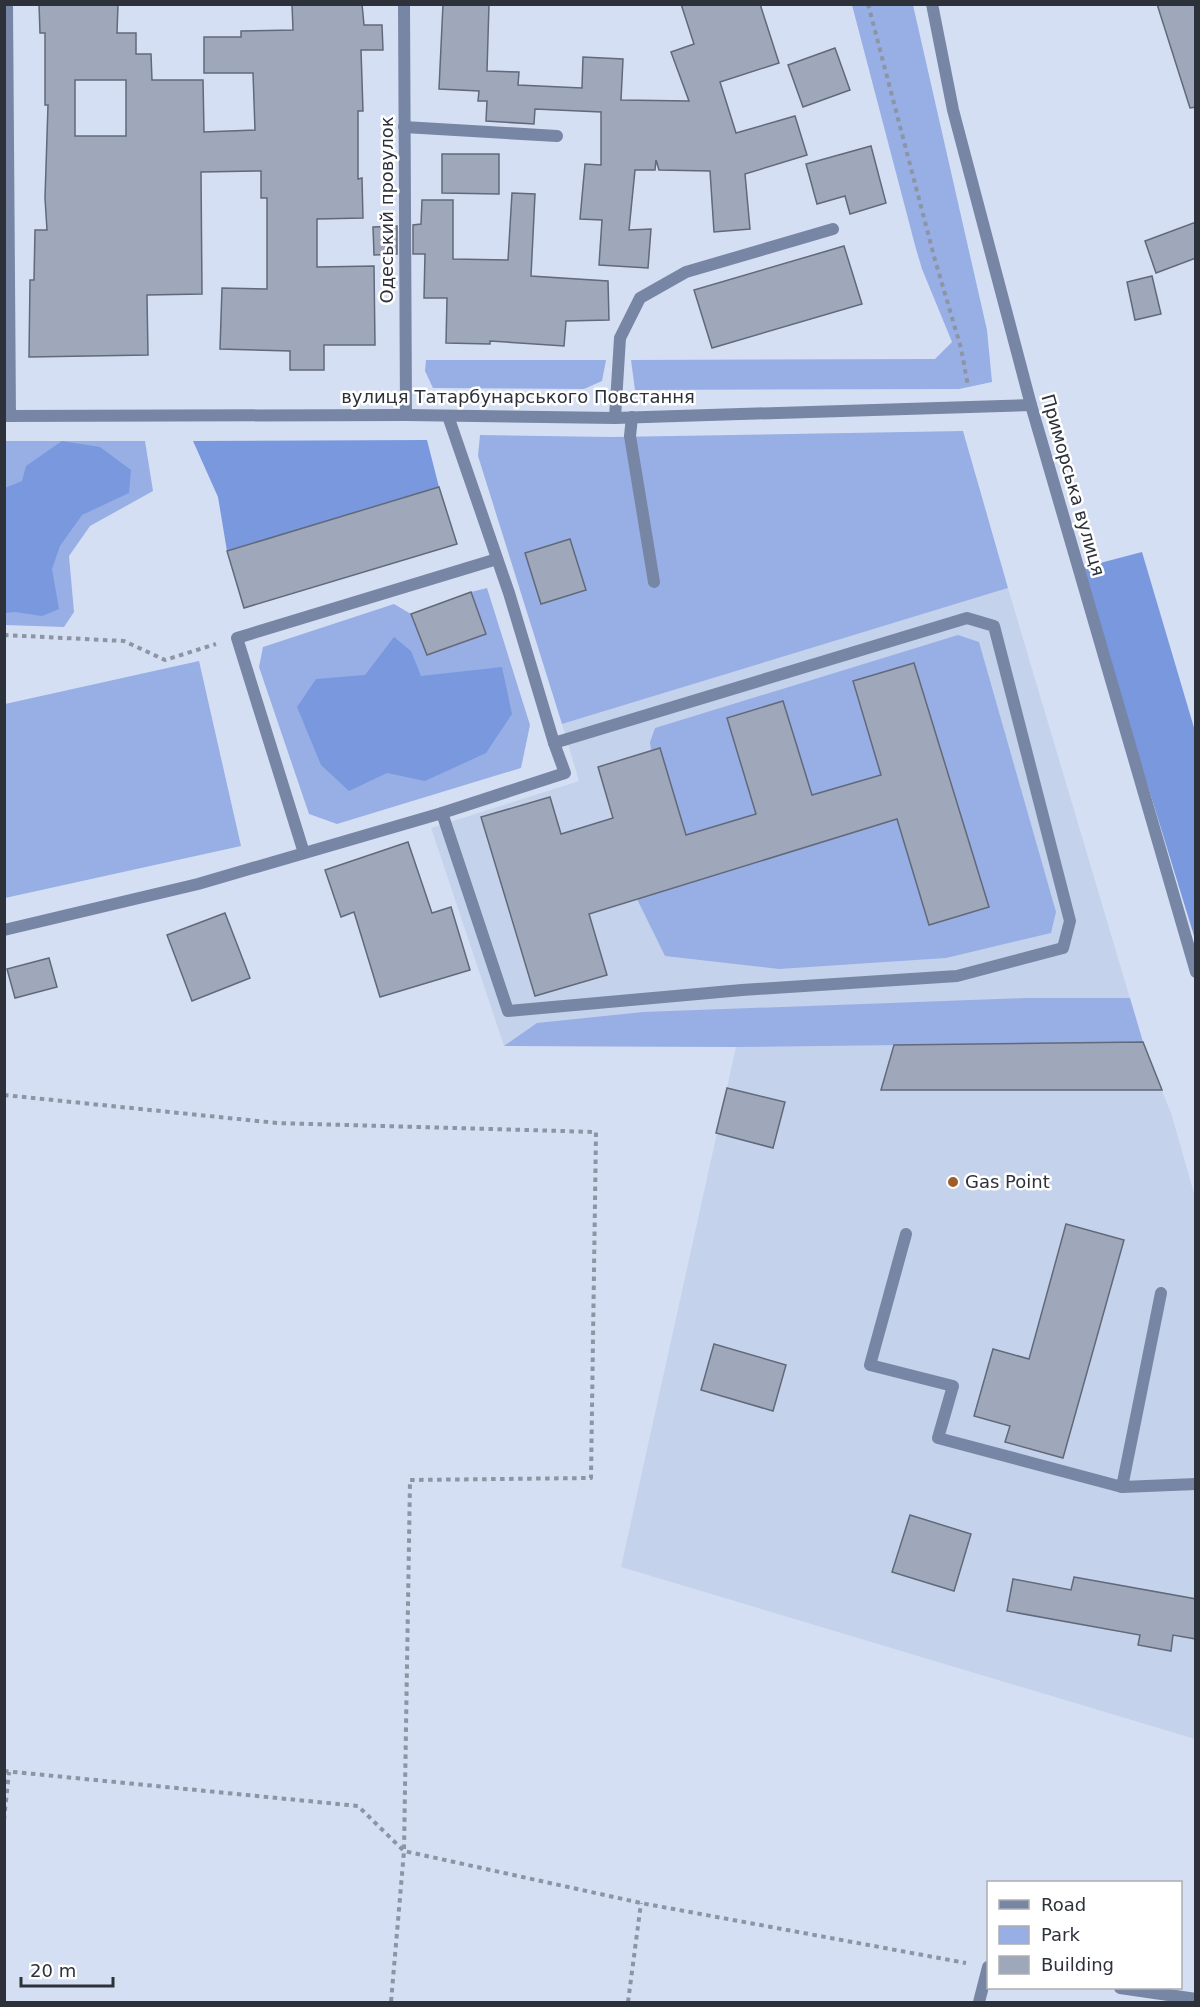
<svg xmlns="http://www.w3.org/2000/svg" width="1200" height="2007" font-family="'DejaVu Sans',sans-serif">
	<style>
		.built { fill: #c5d2eb }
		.green { fill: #97afe5 }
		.forest { fill: #7998de }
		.building { fill: #9fa8bb; stroke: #61697a; stroke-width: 1.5; fill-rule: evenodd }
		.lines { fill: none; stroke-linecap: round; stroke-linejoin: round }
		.path { stroke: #8d94a3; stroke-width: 4; stroke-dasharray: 4.5 4.5; stroke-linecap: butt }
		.service { stroke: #7886a5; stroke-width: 12 }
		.minor { stroke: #7886a5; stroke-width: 12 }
		.tertiary { stroke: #7886a5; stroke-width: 12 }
		.poi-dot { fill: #9f5d2a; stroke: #fff; stroke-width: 2 }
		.labels { text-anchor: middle; stroke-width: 5; stroke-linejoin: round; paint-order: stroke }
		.street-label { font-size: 18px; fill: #2d3139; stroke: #fff }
		.poi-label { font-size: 18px; fill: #2d3139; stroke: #fff; text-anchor: start }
	</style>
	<rect width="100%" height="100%" fill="#d5dff3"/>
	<path class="built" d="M 1008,588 L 1143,1042 L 1172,1116 L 1195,1197 L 1195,1739 L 621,1567 L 736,1047 L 504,1046 L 431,828 L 579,781 L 562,724 Z"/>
	<g class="green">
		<path d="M 852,5 L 913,5 L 987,330 L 992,382 L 959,389 L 635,390 L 631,360 L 935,359 L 952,342 L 922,269 L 916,249 Z"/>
		<path d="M 426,360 L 606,360 L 602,381 L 584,389 L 433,388 L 425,371 Z"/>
		<path d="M 963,431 L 1008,588 L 562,724 L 478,456 L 480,435 L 612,437 Z"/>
		<path d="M 5,441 L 145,441 L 153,491 L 90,526 L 69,556 L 74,612 L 64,627 L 5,625 Z"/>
		<path d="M 487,588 L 530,725 L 521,768 L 337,824 L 309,814 L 259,667 L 263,647 L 394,604 L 411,614 L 427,655 L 486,634 L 471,592 Z"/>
		<path d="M 958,635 L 979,642 L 1056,912 L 1051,933 L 946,958 L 779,969 L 665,956 L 637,899 L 897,819 L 989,907 L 914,663 L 853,682 L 881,775 L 812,795 L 783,701 L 727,718 L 756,814 L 686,835 L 660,748 L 651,750 L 650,742 L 655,728 Z"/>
		<path d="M 199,661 L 241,846 L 5,898 L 5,704 Z"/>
		<path d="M 1027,998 L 1130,998 L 1143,1042 L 736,1047 L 504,1046 L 537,1023 L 643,1012 Z"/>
	</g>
	<g class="forest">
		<path d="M 427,440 L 439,487 L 227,551 L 218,497 L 193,441 Z"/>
		<path d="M 62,441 L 100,447 L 131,470 L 129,493 L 82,515 L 60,546 L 52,569 L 59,609 L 42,616 L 15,612 L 5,613 L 5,488 L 22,481 L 26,466 Z"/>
		<path d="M 1142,552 L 1195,731 L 1195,939 L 1081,568 Z"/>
		<path d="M 394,637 L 411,651 L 421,676 L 502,667 L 512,714 L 486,753 L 425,781 L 387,773 L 349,791 L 321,765 L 297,707 L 316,679 L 365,675 Z"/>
	</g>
	<g class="building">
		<path d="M 39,4 L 118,4 L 117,33 L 136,33 L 136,54 L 151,54 L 152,80 L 203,80 L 204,132 L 255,130 L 253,73 L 204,73 L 204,37 L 241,37 L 241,31 L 293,30 L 292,4 L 362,4 L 364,25 L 382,25 L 383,50 L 361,50 L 363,111 L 358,111 L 358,179 L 362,178 L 363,218 L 317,219 L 317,267 L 374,266 L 375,345 L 324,345 L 324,370 L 290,370 L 290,351 L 220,349 L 222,288 L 267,289 L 267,198 L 261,198 L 261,171 L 201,172 L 202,294 L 147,295 L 148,355 L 29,357 L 30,280 L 34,280 L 35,230 L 47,230 L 45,198 L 48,105 L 45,105 L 45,33 L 40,33 ZM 75,80 L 126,80 L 126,136 L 75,136 Z"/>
		<path d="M 443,4 L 489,4 L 487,71 L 519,72 L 518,85 L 582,88 L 583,57 L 623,59 L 621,100 L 689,101 L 671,52 L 694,44 L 681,4 L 760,4 L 779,63 L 720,82 L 736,133 L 795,116 L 807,155 L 745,174 L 750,229 L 714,232 L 710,171 L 659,170 L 656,160 L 655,170 L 635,170 L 629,230 L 651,229 L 648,268 L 599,265 L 602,220 L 580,219 L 585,164 L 601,165 L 601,112 L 535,109 L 534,124 L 486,121 L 487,101 L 478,101 L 479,91 L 439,89 Z"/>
		<path d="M 1157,4 L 1196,4 L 1196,107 L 1190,108 Z"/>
		<path d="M 835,48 L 850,90 L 803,107 L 788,65 Z"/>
		<path d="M 871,146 L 886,203 L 850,214 L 845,196 L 817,204 L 806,164 Z"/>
		<path d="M 442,154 L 499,154 L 499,194 L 442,193 Z"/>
		<path d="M 512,193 L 535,194 L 531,276 L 608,281 L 609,320 L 566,321 L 564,346 L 490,341 L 490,344 L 446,343 L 447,298 L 424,298 L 425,254 L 413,254 L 413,225 L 421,224 L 422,200 L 453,200 L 453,259 L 508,260 Z"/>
		<path d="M 1196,222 L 1196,258 L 1156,273 L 1145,241 Z"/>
		<path d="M 397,226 L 397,254 L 374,255 L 373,227 Z"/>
		<path d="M 844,246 L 862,304 L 712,348 L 694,290 Z"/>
		<path d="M 1152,276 L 1161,314 L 1135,320 L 1127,282 Z"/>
		<path d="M 439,487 L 457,544 L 244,608 L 227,551 Z"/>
		<path d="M 570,539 L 586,590 L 541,604 L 525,553 Z"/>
		<path d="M 471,592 L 486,634 L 427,655 L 411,614 Z"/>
		<path d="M 914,663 L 989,907 L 929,925 L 897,819 L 589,914 L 607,975 L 535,996 L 481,817 L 550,797 L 561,834 L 613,818 L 598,767 L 660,748 L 686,835 L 756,814 L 727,718 L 783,701 L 812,795 L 881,775 L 853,681 Z"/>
		<path d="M 408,842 L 432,913 L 451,907 L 470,970 L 380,997 L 354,912 L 341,917 L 325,870 Z"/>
		<path d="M 225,913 L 250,978 L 192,1001 L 167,935 Z"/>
		<path d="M 49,958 L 57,987 L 15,998 L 7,969 Z"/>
		<path d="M 1143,1042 L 1162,1090 L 881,1090 L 894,1045 Z"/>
		<path d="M 727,1088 L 785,1102 L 773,1148 L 716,1133 Z"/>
		<path d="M 1066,1224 L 1124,1240 L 1063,1458 L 1005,1442 L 1010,1426 L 974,1416 L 993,1349 L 1029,1359 Z"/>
		<path d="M 714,1344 L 786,1365 L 773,1411 L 701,1390 Z"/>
		<path d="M 910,1515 L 971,1534 L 954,1591 L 892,1572 Z"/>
		<path d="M 1074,1577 L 1196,1599 L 1196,1639 L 1173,1635 L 1171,1651 L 1138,1645 L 1140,1635 L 1007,1611 L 1013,1579 L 1071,1590 Z"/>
	</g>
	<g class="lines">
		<g class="path">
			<path d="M 868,4 L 935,260 L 961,348 L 968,386"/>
			<path d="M 4,635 L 124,641 L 165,660 L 216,644"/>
			<path d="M 4,1095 L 277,1123 L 596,1132 L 591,1478 L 410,1480 L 404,1851 L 391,2002"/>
			<path d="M 4,1771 L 358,1806 L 404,1851 L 641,1903 L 966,1963"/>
			<path d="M 4,1820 L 9,1772"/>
			<path d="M 628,2002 L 641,1903"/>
		</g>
		<g class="service">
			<path d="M 404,127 L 557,136"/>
			<path d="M 632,417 L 630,436 L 654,582"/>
			<path d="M 615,418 L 620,338 L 640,298 L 686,272 L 833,229"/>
			<path d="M 442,813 L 508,1011 L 742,990 L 957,976 L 1063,948 L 1070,921 L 994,626 L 967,618 L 554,743"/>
			<path d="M 304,853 L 237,638 L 497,559"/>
			<path d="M 4,930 L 198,884 L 442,813 L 565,773 L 554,743 L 509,593 L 448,416"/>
			<path d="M 906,1234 L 870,1365 L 953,1386 L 938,1438 L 1122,1487"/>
			<path d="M 1161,1293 L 1122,1487 L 1196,1484"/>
			<path d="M 1120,1988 L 1196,1999"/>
			<path d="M 979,2002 L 988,1967"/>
		</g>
		<g class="minor">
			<path d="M 7,4 L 10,416"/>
			<path d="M 404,4 L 406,415"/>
			<path d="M 4,416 L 406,415 L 615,418 L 1031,405"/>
		</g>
		<path class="tertiary" d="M 932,4 L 953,110 L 1031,405 L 1196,972"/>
	</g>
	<circle class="poi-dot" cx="953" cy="1182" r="6"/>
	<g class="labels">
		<g class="street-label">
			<text transform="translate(387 210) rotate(-90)" y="6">Одеський провулок</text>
			<text x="518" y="403">вулиця Татарбунарського Повстання</text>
			<text transform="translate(1073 485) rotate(74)" y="6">Приморська вулиця</text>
		</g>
		<g class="poi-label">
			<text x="965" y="1188">Gas Point</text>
		</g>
	</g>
	<rect width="1200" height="2007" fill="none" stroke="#2d3139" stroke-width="12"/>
	<rect x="987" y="1881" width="195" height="108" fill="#ffffff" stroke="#abadb0" stroke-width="1.5"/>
	<rect x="999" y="1900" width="30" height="9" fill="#7886a5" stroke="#abadb0" stroke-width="1.5"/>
	<text x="1041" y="1911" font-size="18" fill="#2d3139">Road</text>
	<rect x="999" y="1926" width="30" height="18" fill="#97afe5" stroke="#abadb0" stroke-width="1.5"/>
	<text x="1041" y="1941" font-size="18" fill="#2d3139">Park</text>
	<rect x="999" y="1956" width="30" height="18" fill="#9fa8bb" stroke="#abadb0" stroke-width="1.5"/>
	<text x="1041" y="1971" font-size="18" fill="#2d3139">Building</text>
	<path d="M21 1977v9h92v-9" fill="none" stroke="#2d3139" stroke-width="3"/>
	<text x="30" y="1977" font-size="18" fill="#2d3139" stroke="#ffffff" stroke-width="4.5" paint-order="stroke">20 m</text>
</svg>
